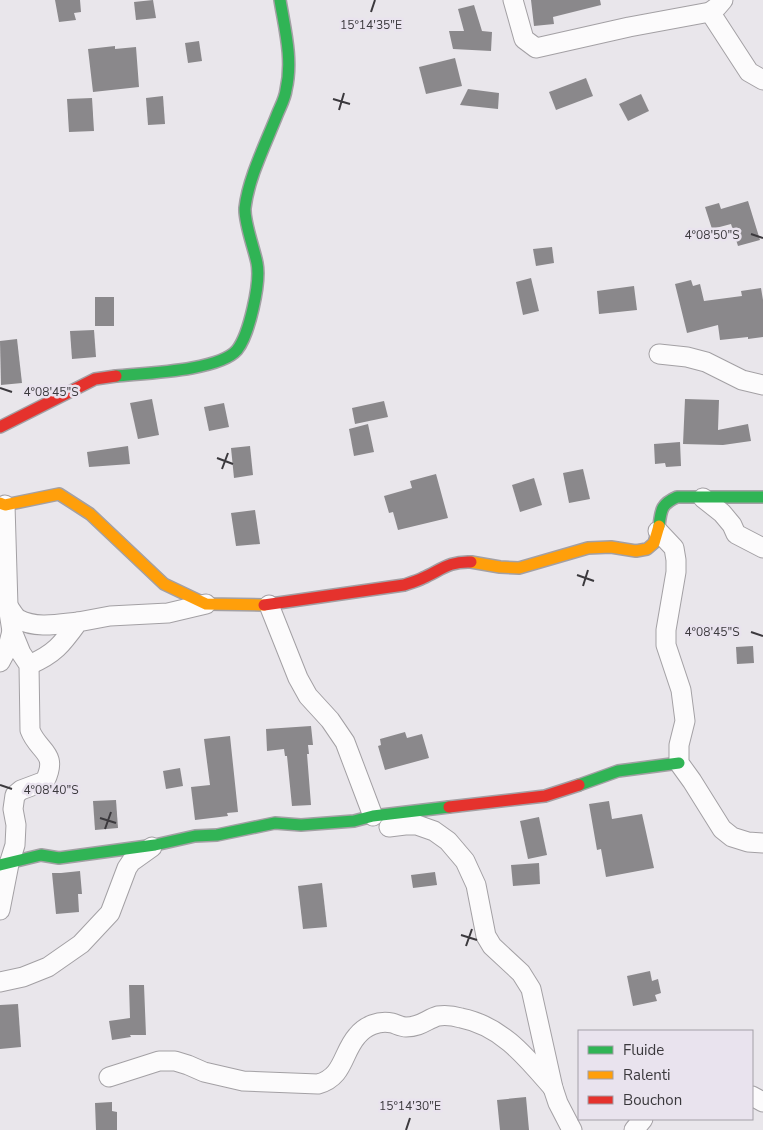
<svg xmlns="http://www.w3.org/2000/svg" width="763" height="1130" font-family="'Nunito Sans',sans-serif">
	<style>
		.building { fill: #8a888b }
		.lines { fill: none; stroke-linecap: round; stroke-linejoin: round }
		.street-casing { stroke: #a3a0a4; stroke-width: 21 }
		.fast-casing { stroke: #a3a0a4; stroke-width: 14 }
		.slow-casing { stroke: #a3a0a4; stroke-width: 14 }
		.jam-casing { stroke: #a3a0a4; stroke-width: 14 }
		.street { stroke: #fcfbfc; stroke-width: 19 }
		.fast { stroke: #30b455; stroke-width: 11 }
		.slow { stroke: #ff9f0a; stroke-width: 11 }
		.jam { stroke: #e5322d; stroke-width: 11 }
		.ticks { fill: none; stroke: #3b393d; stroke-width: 2 }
		.ticks-label { font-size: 12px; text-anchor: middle; fill: #3b393d; stroke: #e9e3ee; stroke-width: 5; stroke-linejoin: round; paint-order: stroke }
	</style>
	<rect width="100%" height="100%" fill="#e9e6eb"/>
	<g class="building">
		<path d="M 55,0 L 80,0 L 81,12 L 74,13 L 76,20 L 59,22 Z"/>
		<path d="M 153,0 L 156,18 L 136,20 L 134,2 Z"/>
		<path d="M 531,0 L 600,0 L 601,5 L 553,17 L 554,24 L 534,26 Z"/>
		<path d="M 474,5 L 482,31 L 492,32 L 491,51 L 453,49 L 449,31 L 464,31 L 458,9 Z"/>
		<path d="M 199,41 L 202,61 L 188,63 L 185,43 Z"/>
		<path d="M 115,46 L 115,49 L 136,47 L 139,87 L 93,92 L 88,49 Z"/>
		<path d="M 455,58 L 462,86 L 426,94 L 419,67 Z"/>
		<path d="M 586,78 L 593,96 L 556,110 L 549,92 Z"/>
		<path d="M 468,89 L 499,93 L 498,109 L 460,105 Z"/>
		<path d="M 641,94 L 649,111 L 628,121 L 619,104 Z"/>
		<path d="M 163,96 L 165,124 L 148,125 L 146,98 Z"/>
		<path d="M 92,98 L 94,131 L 69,132 L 67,99 Z"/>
		<path d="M 748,201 L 760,240 L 738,246 L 731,224 L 712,229 L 705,207 L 719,203 L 721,209 Z"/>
		<path d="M 552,247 L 554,263 L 536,266 L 533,249 Z"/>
		<path d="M 531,278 L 539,311 L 523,315 L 516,282 Z"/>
		<path d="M 691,280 L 693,286 L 700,284 L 704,301 L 742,296 L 741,291 L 761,288 L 763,300 L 763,337 L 748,339 L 748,337 L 720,340 L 718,325 L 687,333 L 675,284 Z"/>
		<path d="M 634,286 L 637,310 L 599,314 L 597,291 Z"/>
		<rect x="95" y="297" width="19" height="29"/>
		<path d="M 94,330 L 96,357 L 72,359 L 70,331 Z"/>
		<path d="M 17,339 L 22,383 L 1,385 L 0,341 Z"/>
		<path d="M 152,399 L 159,435 L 138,439 L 130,403 Z"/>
		<path d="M 685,399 L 719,400 L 718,430 L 748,424 L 751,441 L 723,445 L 683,444 Z"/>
		<path d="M 384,401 L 388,417 L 355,424 L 352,408 Z"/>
		<path d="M 224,403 L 229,427 L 209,431 L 204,407 Z"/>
		<path d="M 368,424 L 374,452 L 354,456 L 349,429 Z"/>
		<path d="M 680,442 L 681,466 L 666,467 L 665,463 L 655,464 L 654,444 Z"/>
		<path d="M 128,446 L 130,464 L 89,467 L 87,452 Z"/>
		<path d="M 250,446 L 253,475 L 234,478 L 231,448 Z"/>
		<path d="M 583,469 L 590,499 L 569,503 L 563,473 Z"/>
		<path d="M 436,474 L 448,518 L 398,530 L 393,512 L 389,513 L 384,496 L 412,488 L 410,481 Z"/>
		<path d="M 534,478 L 542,505 L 520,512 L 512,485 Z"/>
		<path d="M 255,510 L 260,544 L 236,546 L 231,513 Z"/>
		<path d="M 753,646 L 754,663 L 737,664 L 736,647 Z"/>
		<path d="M 311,726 L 313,745 L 308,745 L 309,754 L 307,754 L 311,805 L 292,806 L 287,756 L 285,756 L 284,749 L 267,751 L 266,729 Z"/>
		<path d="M 405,732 L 407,738 L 422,734 L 429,758 L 385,770 L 378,746 L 381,745 L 380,739 Z"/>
		<path d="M 230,736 L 238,812 L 227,813 L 228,816 L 195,820 L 191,787 L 210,785 L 204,739 Z"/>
		<path d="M 180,768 L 183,786 L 166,789 L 163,771 Z"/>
		<path d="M 116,800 L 118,828 L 95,830 L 93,801 Z"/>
		<path d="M 609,801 L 612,819 L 642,814 L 654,868 L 606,877 L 601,849 L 597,850 L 589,804 Z"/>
		<path d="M 539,817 L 547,855 L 528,859 L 520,821 Z"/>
		<path d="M 539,863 L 540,884 L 513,886 L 511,865 Z"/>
		<path d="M 80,871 L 82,894 L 78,894 L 79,912 L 56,914 L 52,873 L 61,873 Z"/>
		<path d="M 435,872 L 437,885 L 413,888 L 411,875 Z"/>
		<path d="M 322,883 L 327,927 L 303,929 L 298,886 Z"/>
		<path d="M 650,971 L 652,981 L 658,979 L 661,993 L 655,995 L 657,1001 L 633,1006 L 627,976 Z"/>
		<path d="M 129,985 L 144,985 L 146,1035 L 130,1035 L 131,1037 L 112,1040 L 109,1021 L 130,1018 Z"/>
		<path d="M 18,1004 L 21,1047 L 0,1049 L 0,1005 Z"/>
		<path d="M 526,1097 L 529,1130 L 500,1130 L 497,1100 Z"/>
		<path d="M 112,1102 L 112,1111 L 117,1112 L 117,1130 L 96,1130 L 95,1103 Z"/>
	</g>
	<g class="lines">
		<defs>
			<g id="street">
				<path d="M 513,0 L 524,39 L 536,48 L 629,27 L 710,12 L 717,7 L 723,0"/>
				<path d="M 710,12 L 749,72 L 763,80"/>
				<path d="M 659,354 L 687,357 L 706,362 L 742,380 L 763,385"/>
				<path d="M 703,498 L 722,513 L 732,525 L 736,534 L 763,548"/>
				<path d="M 658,531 L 674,548 L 676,560 L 676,572 L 666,630 L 666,645 L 681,690 L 685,721 L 679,745 L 679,763 L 692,781 L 722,829 L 732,837 L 748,842 L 763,843"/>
				<path d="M 269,605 L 298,678 L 308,696 L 330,720 L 345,742 L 373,816"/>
				<path d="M 8,606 C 11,610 14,616 18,619 C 36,629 59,624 78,622"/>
				<path d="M 0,662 L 8,647 L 12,631"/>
				<path d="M 29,665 C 55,654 62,644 78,622 L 110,616 L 168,613 L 206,604"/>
				<path d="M 389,827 L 405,825 L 417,825 L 434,831 L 448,841 L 465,861 L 476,885 L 486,936 L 492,946 L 521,973 L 531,989 L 553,1088 L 558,1103 L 572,1130"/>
				<path d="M 0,910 L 9,864 L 15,845 L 16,825 L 13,809 L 15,795 L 21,790 L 45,781 C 59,752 38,752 30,730 L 29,665 L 21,653 L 12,631 L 8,606 L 5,505"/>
				<path d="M 0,982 L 23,977 L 48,967 L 81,944 L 110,913 L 127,868 L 131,862 L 152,847"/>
				<path d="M 109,1077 L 159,1061 L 175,1061 L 188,1065 L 204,1072 L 243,1081 L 318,1084 C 344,1077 342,1053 357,1036 C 365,1026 379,1020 392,1023 C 396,1024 401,1027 406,1027 C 421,1027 427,1019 438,1016 C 445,1015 454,1016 461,1018 C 502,1026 527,1058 553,1088"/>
				<path d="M 752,1096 L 763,1102"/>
				<path d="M 634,1130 L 643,1119"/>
			</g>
			<g id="fast">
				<path d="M 116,376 C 144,373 219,371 237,350 C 249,335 261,283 257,263 C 254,248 244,222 245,208 C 248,179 266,143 277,115 C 280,107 285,99 286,90 C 293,60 285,30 280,0"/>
				<path d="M 659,526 C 661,510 661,504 677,497 L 763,497"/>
				<path d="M 579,785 L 618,771 L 679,763"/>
				<path d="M 0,865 L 41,855 L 59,858 L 155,845 L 195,836 L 217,835 L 275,823 L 301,825 L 354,821 L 373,816 L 449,807"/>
			</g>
			<g id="slow">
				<path d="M 0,503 L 5,505 L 59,494 L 90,514 L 164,584 L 206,604 L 264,605"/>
				<path d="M 471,562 L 500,567 L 519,568 L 588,548 L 611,547 L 636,551 L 647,549 L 654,543 L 659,526"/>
			</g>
			<g id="jam">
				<path d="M 0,427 L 95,379 L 116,376"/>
				<path d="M 264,605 L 404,585 C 410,583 417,581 423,578 C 441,570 449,561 471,562"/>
				<path d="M 449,807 L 545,796 L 579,785"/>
			</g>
		</defs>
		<use href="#street" class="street-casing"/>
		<use href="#fast" class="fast-casing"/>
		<use href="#slow" class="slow-casing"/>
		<use href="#jam" class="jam-casing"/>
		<use href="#street" class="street"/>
		<use href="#fast" class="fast"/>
		<use href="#slow" class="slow"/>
		<use href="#jam" class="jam"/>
	</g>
	<path class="ticks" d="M 371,12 L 375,0M 333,99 L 350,104M 339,110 L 344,93M 751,234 L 763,238M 0,388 L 12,392M 217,458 L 233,464M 222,469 L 228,453M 577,575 L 594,581M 583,586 L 588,570M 751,632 L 763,636M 0,785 L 12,789M 100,818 L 116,823M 105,829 L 111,812M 461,935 L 477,940M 466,946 L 472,929M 406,1130 L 410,1118"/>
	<g class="ticks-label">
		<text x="371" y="29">15°14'35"E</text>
		<text x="712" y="239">4°08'50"S</text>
		<text x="51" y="396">4°08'45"S</text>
		<text x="712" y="636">4°08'45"S</text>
		<text x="51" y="794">4°08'40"S</text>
		<text x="410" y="1110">15°14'30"E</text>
	</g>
	<rect x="578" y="1030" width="175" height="90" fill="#e9e3ee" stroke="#a39fa7"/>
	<rect x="588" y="1046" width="25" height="8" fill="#30b455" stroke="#a39fa7"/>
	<text x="623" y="1055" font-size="15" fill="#3b393d">Fluide</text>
	<rect x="588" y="1071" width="25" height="8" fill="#ff9f0a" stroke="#a39fa7"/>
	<text x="623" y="1080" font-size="15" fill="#3b393d">Ralenti</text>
	<rect x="588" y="1096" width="25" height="8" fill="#e5322d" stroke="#a39fa7"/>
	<text x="623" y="1105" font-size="15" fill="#3b393d">Bouchon</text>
</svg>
